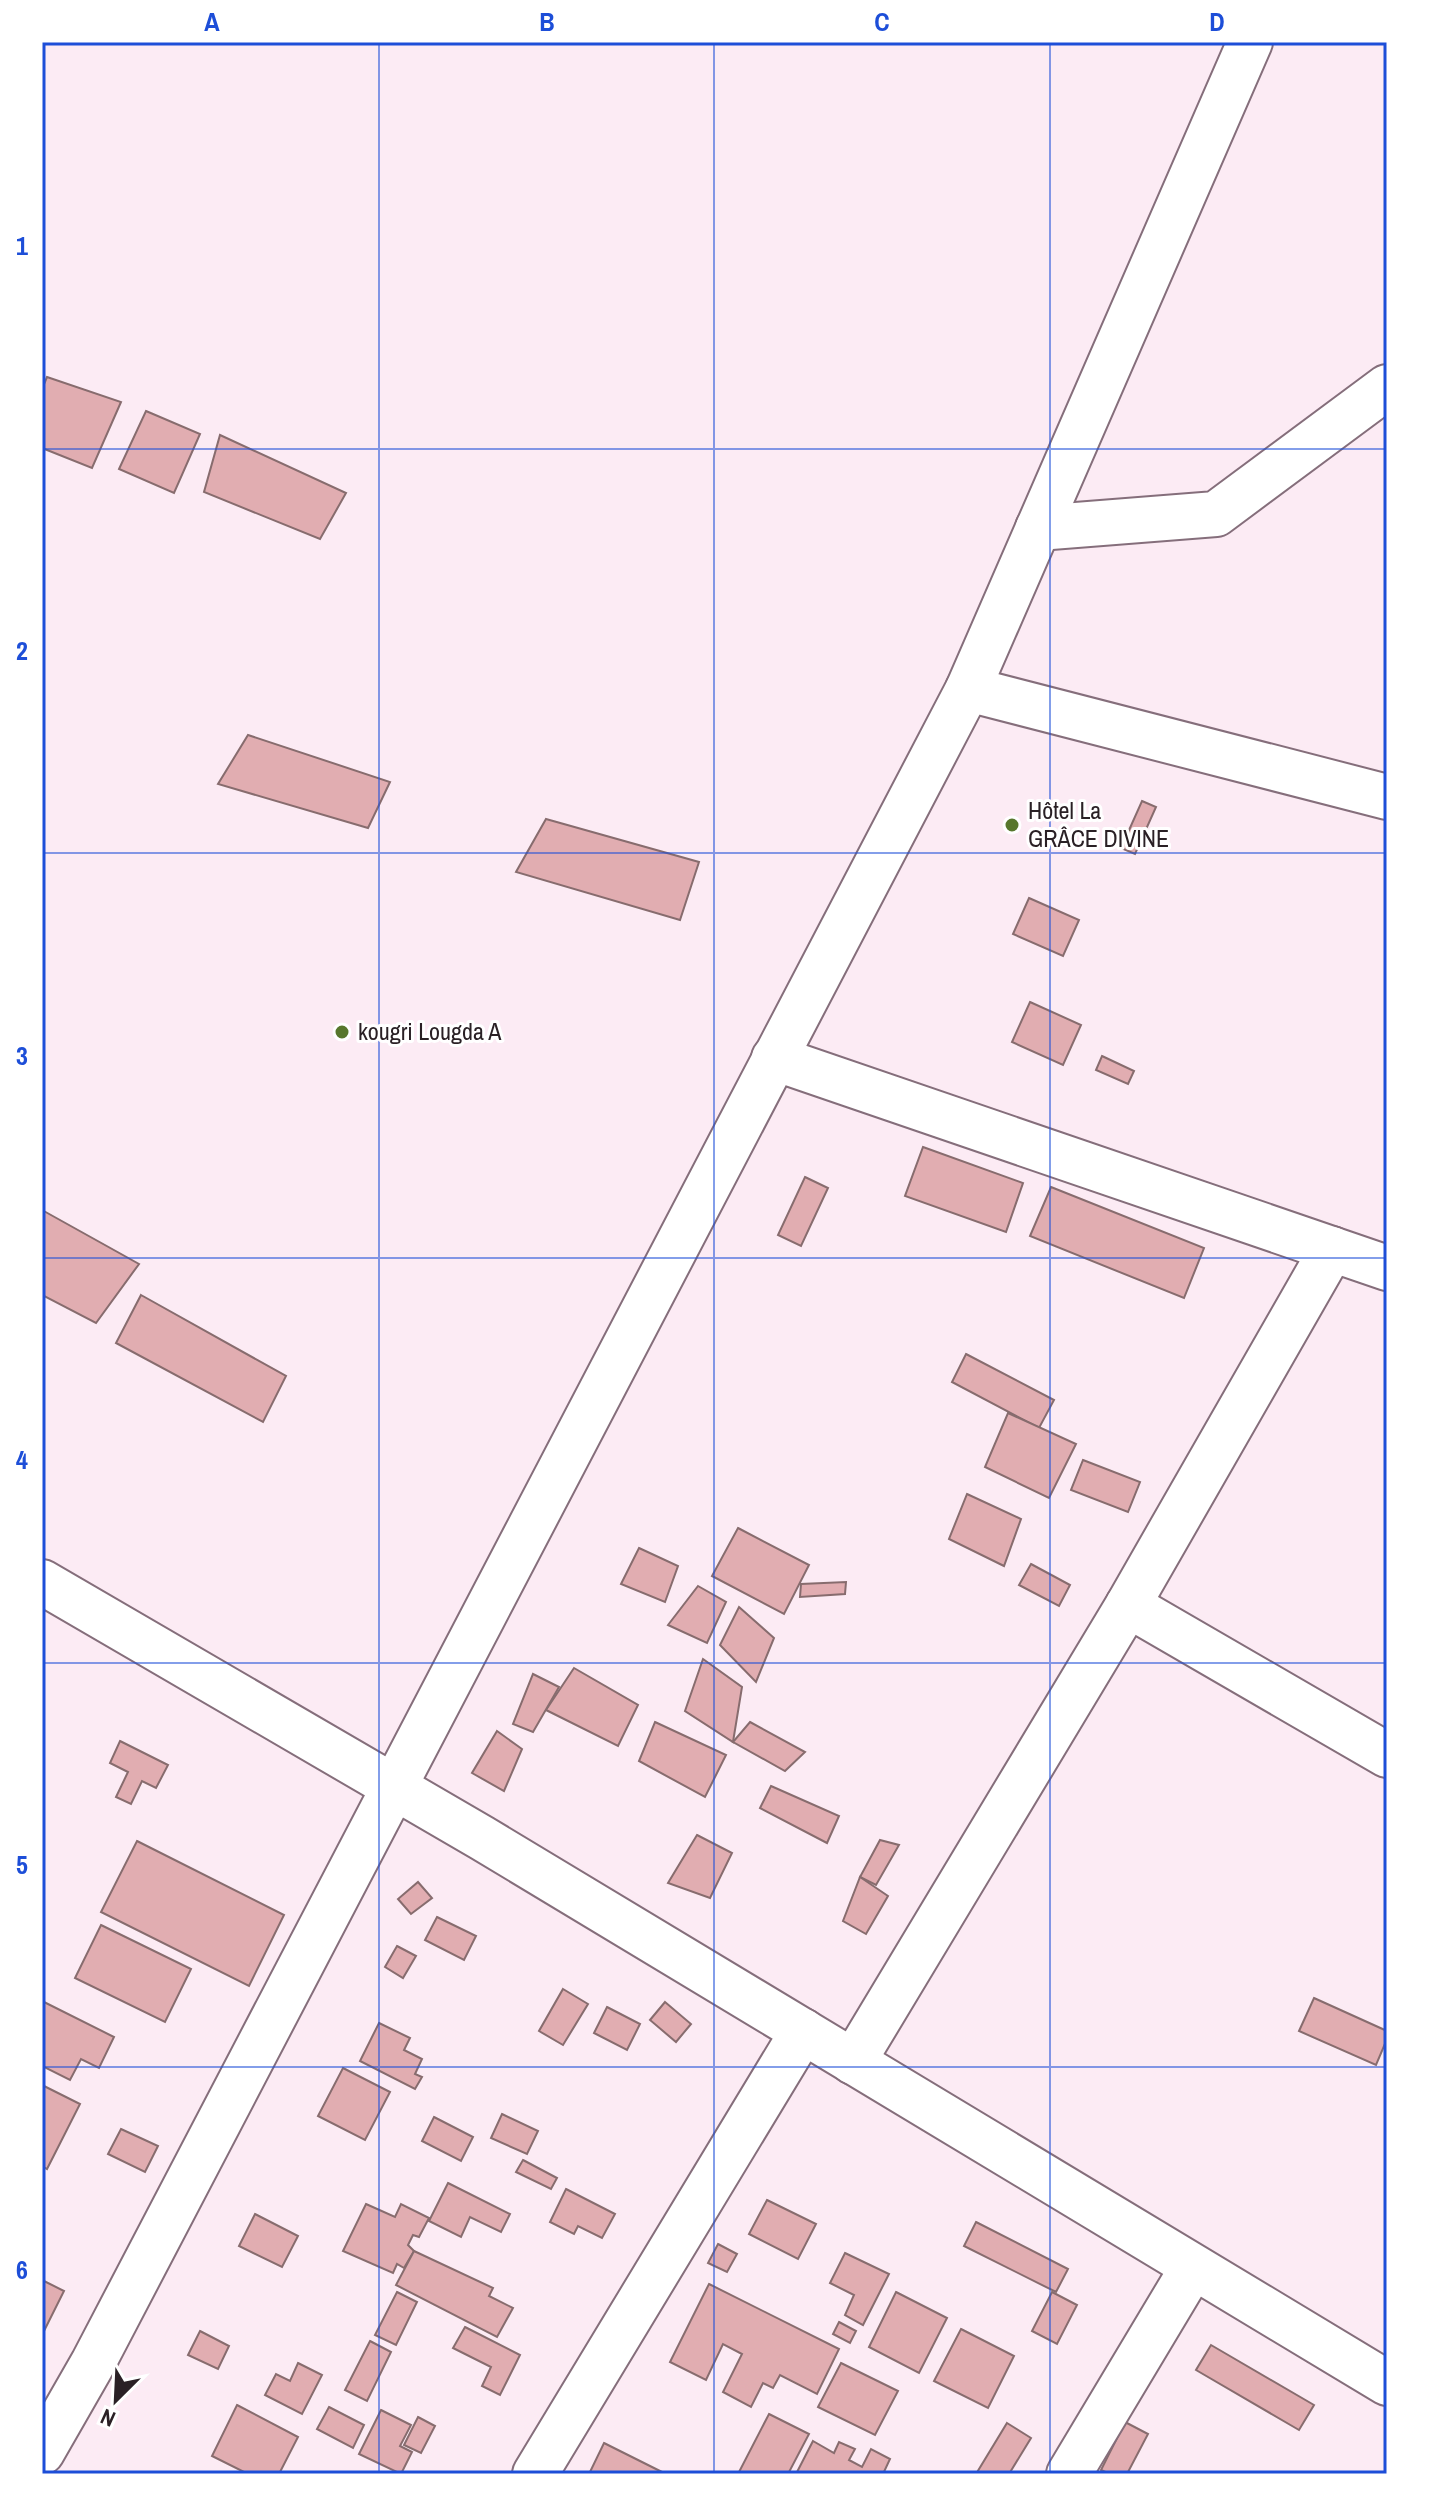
<svg xmlns="http://www.w3.org/2000/svg" width="1429" height="2516" font-family="'Archivo Narrow',sans-serif">
	<style>
		.building { fill: #e1adb1; stroke: #876c6e; stroke-width: 2 }
		.lines { fill: none; stroke-linecap: round; stroke-linejoin: round }
		.street-casing { stroke: #856e7b; stroke-width: 48 }
		.street { stroke: #fff; stroke-width: 44 }
		.grid { fill: none; stroke: #1d4ed8; stroke-width: 2; stroke-opacity: 0.55 }
		.poi-dot { fill: #57762c; stroke: #fff; stroke-width: 3 }
		.labels { text-anchor: middle; stroke-width: 6; stroke-linejoin: round; paint-order: stroke }
		.poi-label { font-size: 24px; fill: #2a2025; stroke: #fff; text-anchor: start }
		.neatline { fill: none; stroke: #1d4ed8; stroke-width: 3 }
		.grid-label { font-size: 26px; text-anchor: middle; font-weight: bold; fill: #1d4ed8 }
	</style>
	<rect width="100%" height="100%" fill="#fcebf4"/>
	<g class="building">
		<path d="M 47,377 L 121,402 L 92,468 L 42,448 L 42,389 Z"/>
		<path d="M 146,411 L 200,434 L 174,493 L 119,469 Z"/>
		<path d="M 220,435 L 346,493 L 320,539 L 204,492 Z"/>
		<path d="M 248,735 L 390,782 L 368,828 L 218,784 Z"/>
		<path d="M 1142,801 L 1156,807 L 1135,854 L 1121,848 Z"/>
		<path d="M 546,819 L 699,862 L 680,920 L 516,872 Z"/>
		<path d="M 1029,898 L 1079,920 L 1063,956 L 1013,934 Z"/>
		<path d="M 1030,1002 L 1081,1025 L 1063,1065 L 1012,1042 Z"/>
		<path d="M 1102,1056 L 1134,1071 L 1128,1084 L 1096,1070 Z"/>
		<path d="M 923,1147 L 1023,1183 L 1006,1232 L 905,1196 Z"/>
		<path d="M 805,1177 L 828,1188 L 801,1246 L 778,1235 Z"/>
		<path d="M 1051,1187 L 1204,1248 L 1184,1298 L 1030,1236 Z"/>
		<path d="M 42,1210 L 139,1264 L 96,1323 L 42,1295 Z"/>
		<path d="M 141,1295 L 286,1376 L 263,1422 L 116,1343 Z"/>
		<path d="M 966,1354 L 1054,1400 L 1039,1428 L 952,1382 Z"/>
		<path d="M 1008,1413 L 1076,1444 L 1049,1498 L 985,1467 Z"/>
		<path d="M 1083,1460 L 1140,1482 L 1128,1512 L 1071,1490 Z"/>
		<path d="M 967,1494 L 1021,1519 L 1004,1566 L 949,1539 Z"/>
		<path d="M 738,1528 L 809,1565 L 784,1614 L 712,1576 Z"/>
		<path d="M 639,1548 L 678,1566 L 665,1602 L 621,1584 Z"/>
		<path d="M 1031,1564 L 1070,1585 L 1059,1606 L 1019,1585 Z"/>
		<path d="M 846,1582 L 845,1594 L 800,1597 L 801,1584 Z"/>
		<path d="M 698,1586 L 726,1602 L 707,1643 L 668,1625 Z"/>
		<path d="M 739,1607 L 774,1638 L 756,1682 L 720,1645 Z"/>
		<path d="M 703,1659 L 742,1687 L 733,1742 L 685,1711 Z"/>
		<path d="M 574,1668 L 638,1705 L 618,1746 L 546,1710 Z"/>
		<path d="M 533,1674 L 559,1687 L 533,1732 L 513,1724 Z"/>
		<path d="M 655,1722 L 726,1755 L 705,1797 L 639,1761 Z"/>
		<path d="M 750,1722 L 805,1752 L 785,1771 L 733,1742 Z"/>
		<path d="M 497,1731 L 522,1749 L 504,1791 L 472,1773 Z"/>
		<path d="M 120,1741 L 168,1765 L 156,1788 L 142,1781 L 131,1804 L 116,1797 L 128,1772 L 110,1763 Z"/>
		<path d="M 771,1786 L 839,1816 L 827,1843 L 760,1808 Z"/>
		<path d="M 697,1835 L 732,1853 L 710,1898 L 668,1883 Z"/>
		<path d="M 880,1840 L 899,1845 L 876,1885 L 860,1877 Z"/>
		<path d="M 137,1841 L 284,1915 L 249,1986 L 101,1912 Z"/>
		<path d="M 860,1877 L 888,1896 L 866,1934 L 843,1921 Z"/>
		<path d="M 418,1882 L 432,1898 L 411,1914 L 398,1899 Z"/>
		<path d="M 437,1917 L 476,1936 L 464,1960 L 425,1940 Z"/>
		<path d="M 101,1925 L 191,1969 L 165,2022 L 75,1978 Z"/>
		<path d="M 397,1946 L 416,1956 L 403,1978 L 385,1967 Z"/>
		<path d="M 563,1989 L 588,2004 L 563,2045 L 539,2031 Z"/>
		<path d="M 1314,1998 L 1387,2031 L 1387,2039 L 1376,2065 L 1299,2031 Z"/>
		<path d="M 44,2002 L 114,2037 L 99,2068 L 81,2059 L 70,2080 L 42,2066 Z"/>
		<path d="M 665,2002 L 691,2024 L 676,2042 L 650,2020 Z"/>
		<path d="M 607,2007 L 640,2024 L 627,2050 L 594,2033 Z"/>
		<path d="M 379,2023 L 410,2038 L 404,2050 L 422,2059 L 415,2074 L 422,2077 L 415,2089 L 360,2061 Z"/>
		<path d="M 343,2068 L 390,2092 L 365,2140 L 318,2116 Z"/>
		<path d="M 42,2085 L 80,2104 L 47,2169 L 42,2166 Z"/>
		<path d="M 502,2114 L 538,2131 L 527,2154 L 491,2138 Z"/>
		<path d="M 434,2117 L 473,2137 L 461,2161 L 422,2141 Z"/>
		<path d="M 121,2129 L 158,2146 L 145,2172 L 108,2154 Z"/>
		<path d="M 523,2160 L 557,2178 L 551,2189 L 516,2172 Z"/>
		<path d="M 448,2183 L 510,2214 L 501,2232 L 470,2217 L 461,2237 L 429,2221 Z"/>
		<path d="M 566,2189 L 615,2214 L 602,2238 L 578,2226 L 574,2234 L 550,2222 Z"/>
		<path d="M 767,2200 L 816,2224 L 798,2259 L 749,2234 Z"/>
		<path d="M 366,2204 L 395,2217 L 401,2204 L 429,2218 L 419,2237 L 413,2235 L 408,2245 L 414,2251 L 404,2268 L 397,2264 L 393,2273 L 343,2251 Z"/>
		<path d="M 255,2214 L 298,2236 L 282,2267 L 239,2246 Z"/>
		<path d="M 976,2222 L 1068,2269 L 1056,2292 L 964,2246 Z"/>
		<path d="M 718,2244 L 737,2254 L 727,2272 L 708,2263 Z"/>
		<path d="M 414,2251 L 493,2288 L 489,2296 L 513,2308 L 497,2337 L 396,2285 Z"/>
		<path d="M 845,2253 L 889,2274 L 863,2325 L 845,2315 L 854,2295 L 830,2283 Z"/>
		<path d="M 42,2280 L 64,2291 L 42,2335 Z"/>
		<path d="M 709,2284 L 839,2349 L 817,2394 L 780,2375 L 773,2388 L 763,2383 L 751,2407 L 723,2392 L 742,2354 L 723,2344 L 706,2380 L 670,2362 Z"/>
		<path d="M 397,2292 L 417,2302 L 396,2345 L 375,2335 Z"/>
		<path d="M 896,2292 L 947,2318 L 919,2373 L 869,2347 Z"/>
		<path d="M 1052,2292 L 1077,2305 L 1057,2344 L 1032,2331 Z"/>
		<path d="M 839,2322 L 856,2331 L 850,2343 L 833,2334 Z"/>
		<path d="M 465,2327 L 520,2355 L 500,2395 L 482,2386 L 491,2367 L 453,2348 Z"/>
		<path d="M 961,2329 L 1014,2356 L 988,2408 L 934,2381 Z"/>
		<path d="M 200,2331 L 229,2346 L 218,2369 L 188,2355 Z"/>
		<path d="M 370,2341 L 391,2352 L 367,2401 L 345,2390 Z"/>
		<path d="M 1211,2345 L 1314,2405 L 1299,2430 L 1196,2370 Z"/>
		<path d="M 298,2363 L 322,2375 L 302,2414 L 265,2395 L 276,2374 L 290,2381 Z"/>
		<path d="M 841,2363 L 898,2391 L 875,2435 L 818,2407 Z"/>
		<path d="M 237,2405 L 298,2437 L 279,2474 L 248,2474 L 212,2456 Z"/>
		<path d="M 329,2407 L 364,2425 L 353,2448 L 317,2429 Z"/>
		<path d="M 381,2410 L 411,2425 L 400,2446 L 412,2452 L 401,2474 L 359,2454 Z"/>
		<path d="M 769,2414 L 809,2434 L 788,2474 L 738,2474 Z"/>
		<path d="M 418,2417 L 435,2426 L 421,2453 L 404,2445 Z"/>
		<path d="M 1125,2422 L 1148,2434 L 1127,2474 L 1110,2474 L 1101,2470 Z"/>
		<path d="M 1007,2423 L 1031,2438 L 1009,2474 L 976,2474 Z"/>
		<path d="M 813,2441 L 834,2453 L 839,2442 L 855,2449 L 849,2460 L 862,2467 L 871,2449 L 890,2459 L 883,2474 L 796,2474 Z"/>
		<path d="M 604,2443 L 666,2474 L 589,2474 Z"/>
	</g>
	<g class="lines">
		<defs>
			<g id="street">
				<path d="M 1038,528 L 1216,514 L 1387,387"/>
				<path d="M 968,689 L 1387,797"/>
				<path d="M 774,1058 L 1387,1268"/>
				<path d="M 42,1582 L 482,1838 L 1387,2383"/>
				<path d="M 1128,1605 L 1387,1755"/>
				<path d="M 853,2062 L 1128,1605 L 1332,1249"/>
				<path d="M 42,2452 L 93,2363 L 968,689 L 1250,42"/>
				<path d="M 535,2474 L 803,2031"/>
				<path d="M 1069,2474 L 1193,2267"/>
			</g>
		</defs>
		<use href="#street" class="street-casing"/>
		<use href="#street" class="street"/>
	</g>
	<path class="grid" d="M 379,42 L 379,2474M 714,42 L 714,2474M 1050,42 L 1050,2474M 42,449 L 1387,449M 42,853 L 1387,853M 42,1258 L 1387,1258M 42,1663 L 1387,1663M 42,2067 L 1387,2067"/>
	<g class="poi-dot">
		<circle cx="1012" cy="825" r="8"/>
		<circle cx="342" cy="1032" r="8"/>
	</g>
	<g class="labels">
		<g class="poi-label">
			<text x="1028" y="819">Hôtel La<tspan x="1028" dy="28">GRÂCE DIVINE</tspan></text>
			<text x="358" y="1040">kougri Lougda A</text>
		</g>
	</g>
	<rect width="1429" height="2516" fill="none" stroke="#ffffff" stroke-width="88"/>
	<g transform="translate(116 2400) rotate(204)" stroke="#ffffff" stroke-width="6" paint-order="stroke">
	<path d="M0-6L14 30L0 20L-14 30Z" fill="#2a2025"/>
	<text y="-12" font-size="22" font-weight="bold" text-anchor="middle" fill="#2a2025">N</text>
	</g>
	<rect x="44" y="44" width="1341" height="2428" class="neatline"/>
	<g class="grid-label">
		<text x="212" y="31">A</text>
		<text x="547" y="31">B</text>
		<text x="882" y="31">C</text>
		<text x="1217" y="31">D</text>
		<text x="22" y="255">1</text>
		<text x="22" y="660">2</text>
		<text x="22" y="1065">3</text>
		<text x="22" y="1469">4</text>
		<text x="22" y="1874">5</text>
		<text x="22" y="2279">6</text>
	</g>
</svg>
